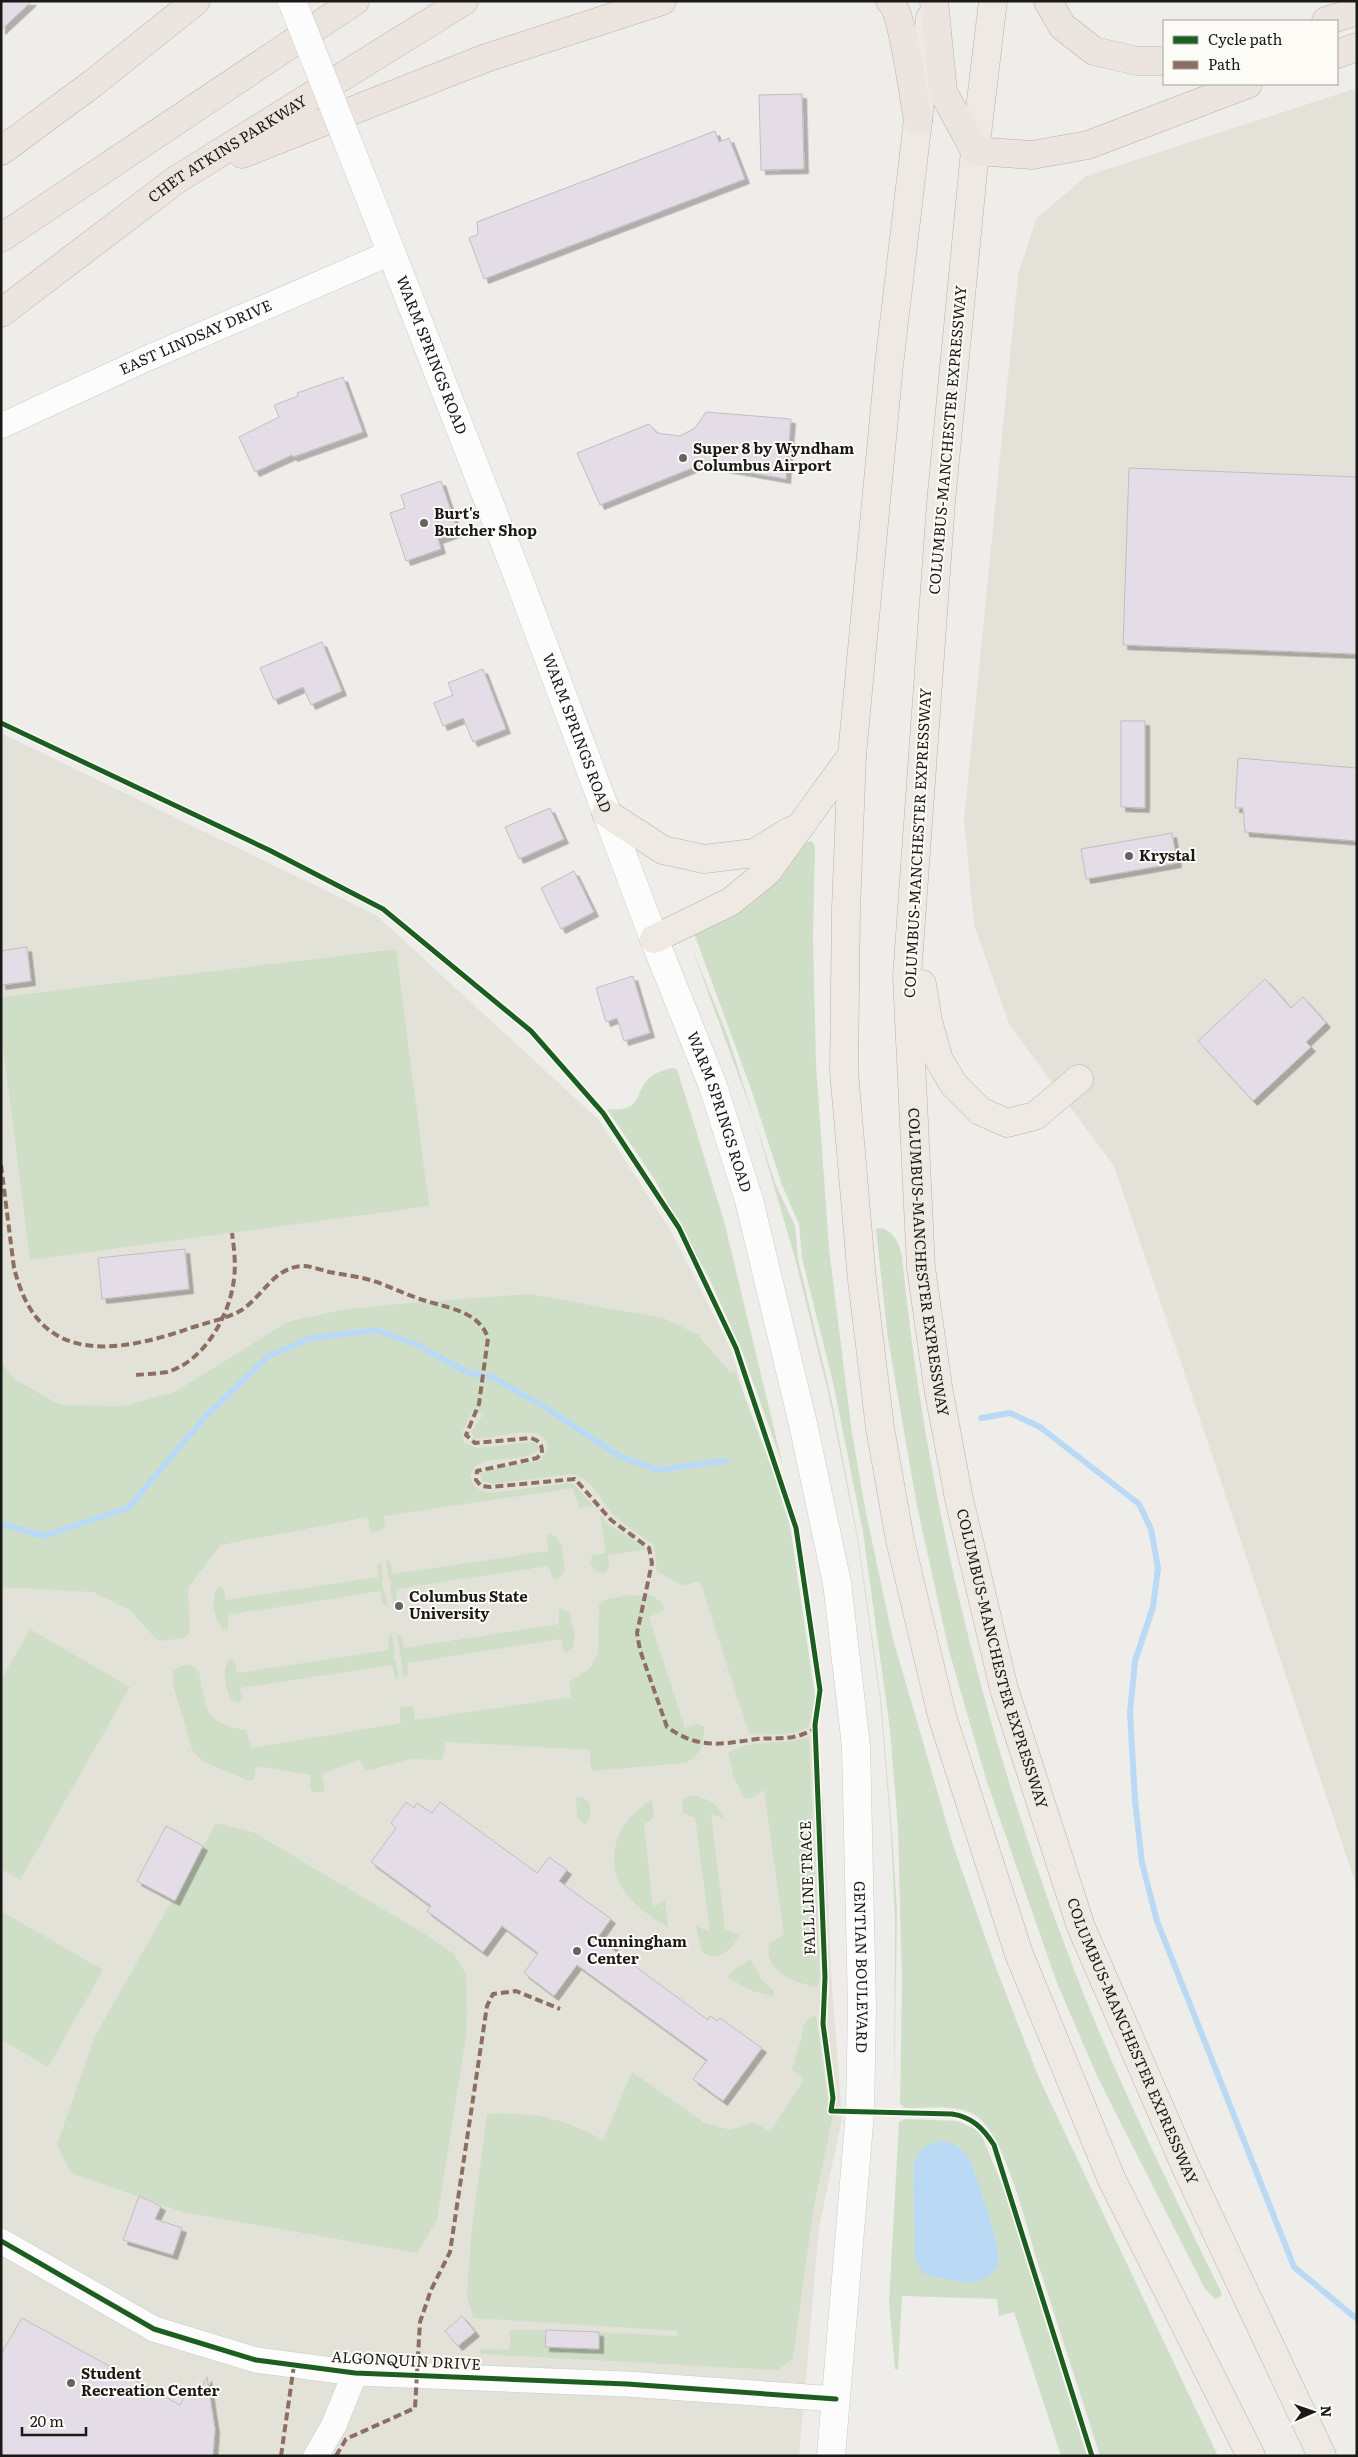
<svg xmlns="http://www.w3.org/2000/svg" width="1358" height="2457" font-family="Literata,serif">
	<style>
		.built { fill: #e3e2d9 }
		.green { fill: #cfdfc7 }
		.water { fill: #b9d9f4 }
		.lines { fill: none; stroke-linecap: round; stroke-linejoin: round }
		.stream { stroke: #b9d9f4; stroke-width: 6 }
		.building { fill: #e4dce6; stroke: #c0bfbf; filter: url(#shadow) }
		.minor-casing { stroke: #cccbc9; stroke-width: 26 }
		.secondary-casing { stroke: #cccbc9; stroke-width: 29 }
		.trunk-casing { stroke: #bab1a9; stroke-width: 29 }
		.motorway-casing { stroke: #bab1a9; stroke-width: 29 }
		.minor { stroke: #fcfcfc; stroke-width: 25 }
		.secondary { stroke: #fcfcfc; stroke-width: 28 }
		.trunk { stroke: #efe9e4; stroke-width: 28 }
		.motorway { stroke: #ece4de; stroke-width: 28 }
		.secondary-bridge-casing { stroke: #cccbc9; stroke-width: 29; stroke-linecap: butt }
		.secondary-bridge { stroke: #fcfcfc; stroke-width: 28 }
		.quiet { stroke: #8d6e63; stroke-width: 4; stroke-dasharray: 8 4; stroke-linecap: butt }
		.cycleway-casing { stroke: #fcfbf6; stroke-width: 8 }
		.cycleway { stroke: #1b5e20; stroke-width: 5 }
		.poi-dot { fill: #646361; stroke: #fcfbf6; stroke-width: 2 }
		.labels { text-anchor: middle; stroke-width: 4; stroke-linejoin: round; paint-order: stroke }
		.street-label { font-size: 15px; fill: #191917; stroke: #fcfbf6 }
		.poi-label { font-size: 15px; font-weight: bold; fill: #191917; stroke: #fcfbf6; text-anchor: start }
	</style>
	<defs>
		<filter id="shadow"><feDropShadow dx="4.5" dy="4.5" stdDeviation="0" flood-color="#0004"/></filter>
	</defs>
	<rect width="100%" height="100%" fill="#eeedea"/>
	<g class="built">
		<path d="M 1357,88 L 1357,1888 L 1170,1330 L 1114,1166 L 1010,1026 L 974,925 L 964,820 L 1018,275 L 1036,219 L 1086,176 Z"/>
		<path d="M 1,733 L 376,915 L 599,1120 L 671,1231 L 731,1349 L 780,1518 L 814,1695 L 825,1826 L 831,1972 L 842,2118 L 819,2228 L 799,2456 L 1,2456 Z"/>
	</g>
	<g class="green">
		<path d="M 812,841 L 815,846 L 813,938 L 816,1064 L 829,1248 L 852,1433 L 866,1513 L 893,1639 L 953,1845 L 996,1968 L 1039,2078 L 1218,2456 L 1100,2456 C 1079,2389 1057,2323 1036,2257 C 1025,2221 1006,2141 979,2118 C 962,2103 927,2108 905,2108 L 900,2104 L 902,1982 L 898,1827 L 890,1730 L 863,1532 L 833,1382 L 802,1258 L 799,1224 L 782,1185 L 751,1089 L 694,933 L 780,874 L 805,843 Z"/>
		<path d="M 690,943 L 728,1037 L 775,1183 L 795,1226 L 798,1259 L 831,1397 L 858,1538 L 881,1699 L 892,1832 L 897,1911 L 894,2102 L 895,1920 L 891,1833 L 880,1699 L 857,1537 L 829,1396 L 795,1258 L 754,1118 Z"/>
		<path d="M 396,949 L 429,1206 L 30,1260 L 1,1031 L 1,997 Z"/>
		<path d="M 671,1068 L 677,1069 L 724,1221 L 783,1466 L 742,1351 L 709,1278 L 655,1180 L 607,1109 C 646,1113 632,1090 652,1076 C 657,1072 665,1070 671,1068 Z"/>
		<path d="M 882,1228 C 895,1233 899,1243 902,1256 C 927,1509 990,1758 1084,1995 C 1125,2097 1174,2195 1222,2294 L 1220,2297 L 1215,2299 L 1204,2287 L 1097,2076 L 1057,1983 L 986,1779 L 949,1651 L 917,1506 L 888,1339 L 876,1229 Z"/>
		<path d="M 529,1294 L 663,1318 L 697,1334 L 731,1373 L 735,1371 L 772,1469 L 790,1526 L 815,1696 L 809,1726 C 792,1739 769,1732 749,1734 L 700,1581 L 684,1586 L 657,1572 L 654,1545 C 642,1536 626,1527 616,1517 C 601,1503 593,1477 571,1474 L 493,1484 L 482,1481 L 480,1475 L 484,1471 L 541,1460 L 548,1447 C 543,1419 494,1441 474,1438 L 471,1432 L 484,1413 L 472,1412 L 463,1430 L 464,1443 L 477,1448 L 531,1442 L 537,1444 L 539,1450 C 524,1463 493,1455 475,1466 L 470,1476 C 472,1487 479,1491 490,1493 L 569,1483 L 575,1485 L 593,1506 L 579,1508 L 573,1488 L 384,1516 L 385,1529 L 373,1532 L 370,1530 L 368,1517 L 221,1545 L 188,1588 L 190,1632 L 184,1638 L 160,1641 L 155,1638 L 130,1610 L 93,1592 L 1,1587 L 1,1363 L 16,1380 L 60,1405 L 123,1406 L 175,1392 L 287,1322 L 341,1310 L 397,1304 Z"/>
		<path d="M 600,1515 L 609,1525 L 645,1547 L 645,1550 L 608,1555 L 609,1568 L 605,1573 L 598,1572 L 590,1564 L 592,1555 L 606,1553 Z"/>
		<path d="M 549,1534 L 556,1536 L 562,1546 L 565,1570 L 557,1581 L 552,1577 L 549,1566 L 396,1589 L 397,1601 L 393,1605 L 390,1588 L 392,1583 L 388,1577 L 386,1560 L 390,1562 L 393,1574 L 548,1551 L 547,1536 Z"/>
		<path d="M 381,1561 L 383,1578 L 382,1583 L 388,1606 L 382,1603 L 380,1591 L 228,1615 L 228,1629 L 223,1629 C 214,1620 209,1596 219,1586 L 224,1588 L 225,1600 L 378,1577 L 377,1565 Z"/>
		<path d="M 629,1595 L 653,1596 L 663,1604 L 663,1611 L 649,1617 L 685,1728 L 698,1724 L 704,1727 C 705,1744 700,1755 686,1763 L 593,1771 L 590,1764 L 590,1750 L 446,1742 L 442,1760 L 410,1759 L 371,1770 L 365,1769 L 360,1760 L 321,1774 L 325,1789 L 322,1792 L 312,1792 L 310,1787 L 311,1775 L 256,1766 L 254,1779 L 249,1781 L 204,1762 L 193,1752 L 173,1685 L 173,1672 C 181,1663 191,1662 199,1672 C 206,1708 204,1724 246,1730 L 252,1748 L 401,1723 L 399,1710 L 402,1707 L 413,1706 L 415,1720 L 571,1697 L 569,1682 L 590,1668 L 598,1653 L 599,1605 L 607,1599 Z"/>
		<path d="M 559,1608 L 569,1612 L 575,1634 L 573,1648 L 567,1653 L 563,1649 L 561,1639 L 407,1663 L 408,1675 L 404,1677 C 401,1662 400,1649 397,1634 L 402,1636 L 404,1648 L 559,1624 Z"/>
		<path d="M 30,1629 L 130,1687 L 20,1880 L 1,1869 L 1,1680 Z"/>
		<path d="M 392,1634 L 395,1652 L 393,1657 L 396,1661 L 399,1679 L 395,1678 L 392,1665 L 240,1688 L 242,1700 L 238,1703 L 231,1700 C 226,1688 221,1671 229,1660 L 234,1660 L 237,1673 L 389,1650 L 388,1637 Z"/>
		<path d="M 804,1738 L 809,1738 L 820,1977 L 817,1987 C 797,1984 763,1972 769,1944 L 784,1934 L 764,1790 L 750,1799 L 745,1798 L 734,1779 L 728,1753 C 749,1738 780,1746 804,1738 Z"/>
		<path d="M 692,1795 C 708,1799 718,1803 723,1818 L 711,1814 L 725,1929 L 739,1935 C 733,1949 718,1964 702,1952 L 696,1926 L 710,1931 L 695,1818 L 683,1813 L 682,1802 L 684,1798 Z"/>
		<path d="M 576,1797 L 582,1797 L 590,1804 L 590,1817 L 585,1825 L 577,1818 Z"/>
		<path d="M 652,1800 L 654,1817 L 644,1825 L 653,1908 L 665,1900 L 668,1928 C 655,1919 640,1910 629,1897 C 600,1863 616,1820 652,1800 Z"/>
		<path d="M 216,1823 L 253,1832 L 425,1934 L 454,1954 L 466,1974 L 467,2030 L 437,2220 L 417,2253 L 182,2212 L 71,2173 L 57,2144 L 95,2036 Z"/>
		<path d="M 1,1911 L 103,1970 L 48,2067 L 1,2040 Z"/>
		<path d="M 750,1959 L 762,1980 L 774,1991 L 773,1996 L 752,1991 L 729,1978 L 729,1974 Z"/>
		<path d="M 816,2016 L 828,2100 L 828,2114 L 833,2115 L 813,2211 L 793,2358 L 778,2370 L 480,2354 L 481,2349 L 510,2350 L 510,2330 L 546,2330 L 545,2347 L 598,2349 L 599,2332 L 676,2336 L 678,2331 L 473,2318 L 467,2295 L 471,2236 L 487,2114 C 532,2112 563,2117 603,2140 L 632,2072 L 705,2123 L 730,2130 L 754,2122 L 770,2132 L 804,2079 L 792,2069 L 801,2040 L 804,2024 L 811,2017 Z"/>
		<path d="M 905,2119 L 957,2121 L 975,2129 L 982,2136 L 1004,2190 L 1087,2456 L 1061,2456 L 1014,2312 L 999,2316 L 997,2299 L 902,2296 L 898,2369 L 895,2369 L 889,2303 L 899,2122 Z"/>
	</g>
	<path class="water" d="M 943,2140 C 952,2143 962,2148 968,2157 C 975,2169 1001,2249 999,2261 C 998,2267 989,2278 982,2280 C 967,2286 940,2278 925,2274 L 915,2261 L 913,2167 C 918,2148 925,2145 943,2140 Z"/>
	<g class="lines">
		<g class="stream">
			<path d="M 981,1418 L 1010,1413 L 1040,1427 L 1139,1504 L 1151,1529 L 1158,1568 L 1153,1607 L 1135,1661 L 1130,1712 L 1135,1800 L 1142,1863 L 1157,1921 L 1294,2267 L 1357,2319"/>
			<path d="M 1,1524 L 44,1536 L 128,1508 L 205,1417 L 268,1356 L 311,1338 L 377,1330 L 415,1344 L 467,1372 L 492,1377 L 548,1409 L 619,1456 L 657,1470 L 725,1461"/>
		</g>
	</g>
	<g class="building">
		<path d="M 1,1 L 32,1 L 1,30 Z"/>
		<path d="M 802,94 L 804,169 L 761,170 L 759,95 Z"/>
		<path d="M 715,131 L 719,142 L 729,138 L 745,179 L 484,279 L 469,238 L 478,234 L 477,222 Z"/>
		<path d="M 343,377 L 363,432 L 293,457 L 292,455 L 255,472 L 239,437 L 279,417 L 274,405 L 298,396 L 297,393 Z"/>
		<path d="M 706,412 L 791,419 L 786,479 L 702,464 L 600,505 L 577,453 L 649,424 L 657,433 L 680,436 L 695,428 Z"/>
		<path d="M 1129,468 L 1357,477 L 1357,654 L 1123,645 Z"/>
		<path d="M 441,481 L 458,532 L 438,539 L 441,549 L 406,561 L 390,513 L 405,508 L 401,495 Z"/>
		<path d="M 322,642 L 342,691 L 311,705 L 303,687 L 274,700 L 260,668 Z"/>
		<path d="M 483,669 L 506,729 L 473,742 L 463,718 L 443,726 L 434,703 L 453,695 L 448,683 Z"/>
		<path d="M 1121,721 L 1145,721 L 1145,808 L 1121,807 Z"/>
		<path d="M 1238,758 L 1357,768 L 1357,841 L 1245,832 L 1243,808 L 1235,808 Z"/>
		<path d="M 550,808 L 564,839 L 519,859 L 505,827 Z"/>
		<path d="M 1172,833 L 1177,863 L 1086,879 L 1081,849 Z"/>
		<path d="M 574,871 L 594,912 L 561,929 L 541,888 Z"/>
		<path d="M 27,947 L 31,981 L 1,985 L 1,951 Z"/>
		<path d="M 633,976 L 650,1033 L 624,1041 L 617,1018 L 606,1022 L 596,988 Z"/>
		<path d="M 1265,979 L 1291,1008 L 1303,997 L 1326,1023 L 1306,1042 L 1311,1047 L 1253,1101 L 1198,1041 Z"/>
		<path d="M 185,1249 L 189,1289 L 102,1299 L 98,1258 Z"/>
		<path d="M 406,1802 L 414,1808 L 417,1803 L 432,1813 L 440,1802 L 537,1873 L 549,1857 L 567,1870 L 559,1881 L 611,1919 L 599,1936 L 614,1946 L 612,1949 L 708,2020 L 710,2016 L 717,2021 L 720,2018 L 762,2048 L 723,2101 L 693,2079 L 707,2060 L 577,1965 L 554,1996 L 524,1973 L 538,1953 L 502,1926 L 483,1952 L 427,1911 L 431,1906 L 371,1862 L 396,1828 L 391,1823 Z"/>
		<path d="M 166,1826 L 203,1846 L 175,1901 L 137,1881 Z"/>
		<path d="M 139,2196 L 161,2206 L 155,2219 L 182,2228 L 173,2255 L 123,2240 Z"/>
		<path d="M 462,2316 L 475,2332 L 458,2346 L 445,2331 Z"/>
		<path d="M 22,2318 L 180,2405 L 189,2389 L 198,2395 L 207,2377 L 215,2429 L 213,2456 L 1,2456 L 1,2354 Z"/>
		<path d="M 546,2330 L 599,2332 L 599,2349 L 545,2347 Z"/>
	</g>
	<g class="lines">
		<defs>
			<g id="minor">
				<path id="s1" d="M 1,426 L 148,358 L 390,253"/>
				<path d="M 1,2241 L 154,2329 L 256,2360 L 355,2373 L 627,2384 L 836,2399"/>
				<path d="M 316,2456 L 334,2425 L 355,2373"/>
			</g>
			<g id="secondary">
				<path id="s2" d="M 379,221 L 515,569 L 654,939 L 713,1086 L 749,1200 L 803,1424 L 837,1583 L 856,1746 L 862,2007 L 860,2112 L 831,2456"/>
			</g>
			<g id="trunk">
				<path id="s3" d="M 993,1 L 975,151 L 941,502 L 907,977 L 921,1268 L 938,1387 L 959,1499 L 1004,1689 L 1081,1927 L 1187,2170 L 1322,2456"/>
				<path d="M 930,18 L 889,365 L 852,755 L 846,909 L 844,1071 L 862,1280 L 880,1428 L 900,1540 L 942,1716 L 1019,1954 L 1111,2178 L 1251,2456"/>
				<path d="M 606,813 L 663,850 L 704,859 L 754,853 L 790,831"/>
				<path d="M 654,939 L 730,902 L 767,872 L 852,755"/>
				<path d="M 922,984 L 928,1021 L 939,1060 L 954,1085 L 980,1111 L 1007,1123 L 1035,1116 L 1079,1079"/>
			</g>
			<g id="motorway">
				<path d="M 890,1 C 903,13 914,99 918,121"/>
				<path d="M 934,1 L 943,92 L 975,151 L 1032,155 L 1088,145 L 1248,84"/>
				<path d="M 1048,1 L 1062,26 L 1094,51 L 1137,61 L 1164,61"/>
				<path d="M 1326,21 L 1357,11"/>
				<path d="M 1337,54 L 1357,47"/>
				<path d="M 1,151 L 92,84 L 196,1"/>
				<path d="M 242,154 L 486,58 L 662,1"/>
				<path d="M 1,238 L 355,1"/>
				<path id="s4" d="M 1,313 L 176,180 L 464,1"/>
			</g>
		</defs>
		<use href="#minor" class="minor-casing"/>
		<use href="#secondary" class="secondary-casing"/>
		<use href="#trunk" class="trunk-casing"/>
		<use href="#motorway" class="motorway-casing"/>
		<use href="#minor" class="minor"/>
		<use href="#secondary" class="secondary"/>
		<use href="#trunk" class="trunk"/>
		<use href="#motorway" class="motorway"/>
		<defs>
			<path id="secondary-bridge" d="M 292,1 L 379,221"/>
		</defs>
		<use href="#secondary-bridge" class="secondary-bridge-casing"/>
		<use href="#secondary-bridge" class="secondary-bridge"/>
		<g class="quiet">
			<path d="M 1,1165 L 14,1268 C 17,1279 21,1292 27,1303 C 59,1364 129,1348 182,1331 C 200,1324 223,1320 240,1311 C 263,1297 273,1267 303,1266 C 311,1266 321,1270 329,1272 C 345,1275 362,1277 377,1282 C 393,1288 407,1295 423,1300 C 448,1308 479,1311 488,1338 L 479,1404 L 466,1435 L 475,1443 L 531,1438 C 540,1441 542,1444 542,1453 L 537,1458 L 477,1471 L 476,1480 L 481,1486 L 490,1487 L 575,1479 L 611,1520 L 649,1548 L 652,1563 L 637,1633 L 640,1650 L 667,1727 C 699,1750 722,1744 757,1739 C 769,1738 781,1739 793,1737 C 800,1736 808,1732 815,1729"/>
			<path d="M 136,1375 C 146,1374 157,1374 167,1372 C 204,1362 230,1315 234,1279 C 236,1263 234,1248 232,1233"/>
			<path d="M 281,2456 L 294,2365"/>
			<path d="M 336,2456 L 346,2439 L 415,2408 L 420,2322 L 431,2290 L 450,2252 L 487,2006 L 493,1994 L 516,1991 L 560,2009"/>
		</g>
		<defs>
			<g id="cycleway">
				<path d="M 1,723 L 269,850 L 383,909 L 531,1031 L 603,1113 L 679,1228 L 736,1348 L 796,1528 L 820,1690 L 815,1725 L 825,1977 L 823,2024 L 833,2098 L 831,2111 L 952,2114 C 972,2117 983,2128 994,2145 L 1092,2456"/>
				<path d="M 1,2241 L 154,2329 L 256,2360 L 355,2373 L 627,2384 L 836,2399"/>
			</g>
		</defs>
		<use href="#cycleway" class="cycleway-casing"/>
		<use href="#cycleway" class="cycleway"/>
	</g>
	<g class="poi-dot">
		<circle cx="683" cy="458" r="5"/>
		<circle cx="424" cy="523" r="5"/>
		<circle cx="1129" cy="856" r="5"/>
		<circle cx="399" cy="1606" r="5"/>
		<circle cx="577" cy="1951" r="5"/>
		<circle cx="71" cy="2383" r="5"/>
	</g>
	<g class="labels">
		<g class="street-label">
			<text dy="5" stroke="none"><textPath href="#s4" startOffset="280">CHET ATKINS PARKWAY</textPath></text>
			<text dy="5" stroke="none"><textPath href="#s1" startOffset="214">EAST LINDSAY DRIVE</textPath></text>
			<text dy="5" stroke="none"><textPath href="#s2" startOffset="144">WARM SPRINGS ROAD</textPath></text>
			<text transform="translate(948 440) rotate(-85)" y="5">COLUMBUS-MANCHESTER EXPRESSWAY</text>
			<text dy="5" stroke="none"><textPath href="#s2" startOffset="549">WARM SPRINGS ROAD</textPath></text>
			<text transform="translate(918 843) rotate(-87)" y="5">COLUMBUS-MANCHESTER EXPRESSWAY</text>
			<text dy="5" stroke="none"><textPath href="#s2" startOffset="954">WARM SPRINGS ROAD</textPath></text>
			<text dy="5" stroke="none"><textPath href="#s3" startOffset="1266">COLUMBUS-MANCHESTER EXPRESSWAY</textPath></text>
			<text dy="5" stroke="none"><textPath href="#s3" startOffset="1671">COLUMBUS-MANCHESTER EXPRESSWAY</textPath></text>
			<text transform="translate(808 1888) rotate(-92)" y="5">FALL LINE TRACE</text>
			<text dy="5" stroke="none"><textPath href="#s2" startOffset="1825">GENTIAN BOULEVARD</textPath></text>
			<text dy="5" stroke="none"><textPath href="#s3" startOffset="2076">COLUMBUS-MANCHESTER EXPRESSWAY</textPath></text>
			<text transform="translate(406 2361) rotate(3)" y="5">ALGONQUIN DRIVE</text>
		</g>
		<g class="poi-label">
			<text x="693" y="454">Super 8 by Wyndham<tspan x="693" dy="17">Columbus Airport</tspan></text>
			<text x="434" y="519">Burt's<tspan x="434" dy="17">Butcher Shop</tspan></text>
			<text x="1139" y="861">Krystal</text>
			<text x="409" y="1602">Columbus State<tspan x="409" dy="17">University</tspan></text>
			<text x="587" y="1947">Cunningham<tspan x="587" dy="17">Center</tspan></text>
			<text x="81" y="2379">Student<tspan x="81" dy="17">Recreation Center</tspan></text>
		</g>
	</g>
	<rect width="1358" height="2457" fill="none" stroke="#191917" stroke-width="5"/>
	<rect x="1163" y="20" width="175" height="65" fill="#fcfbf6" stroke="#a1a19d"/>
	<rect x="1173" y="36" width="25" height="8" fill="#1b5e20" stroke="#a1a19d"/>
	<text x="1208" y="45" font-size="15" fill="#191917">Cycle path</text>
	<rect x="1173" y="61" width="25" height="8" fill="#8d6e63" stroke="#a1a19d"/>
	<text x="1208" y="70" font-size="15" fill="#191917">Path</text>
	<g transform="translate(1313 2412) rotate(88)" stroke="#fcfbf6" stroke-width="4" paint-order="stroke">
	<path d="M0-4L9 19L0 12L-9 19Z" fill="#191917"/>
	<text y="-8" font-size="14" font-weight="bold" text-anchor="middle" fill="#191917">N</text>
	</g>
	<path d="M22 2427v8h64v-8" fill="none" stroke="#191917" stroke-width="2.5"/>
	<text x="30" y="2427" font-size="15" fill="#191917" stroke="#fcfbf6" stroke-width="4" paint-order="stroke">20 m</text>
</svg>
